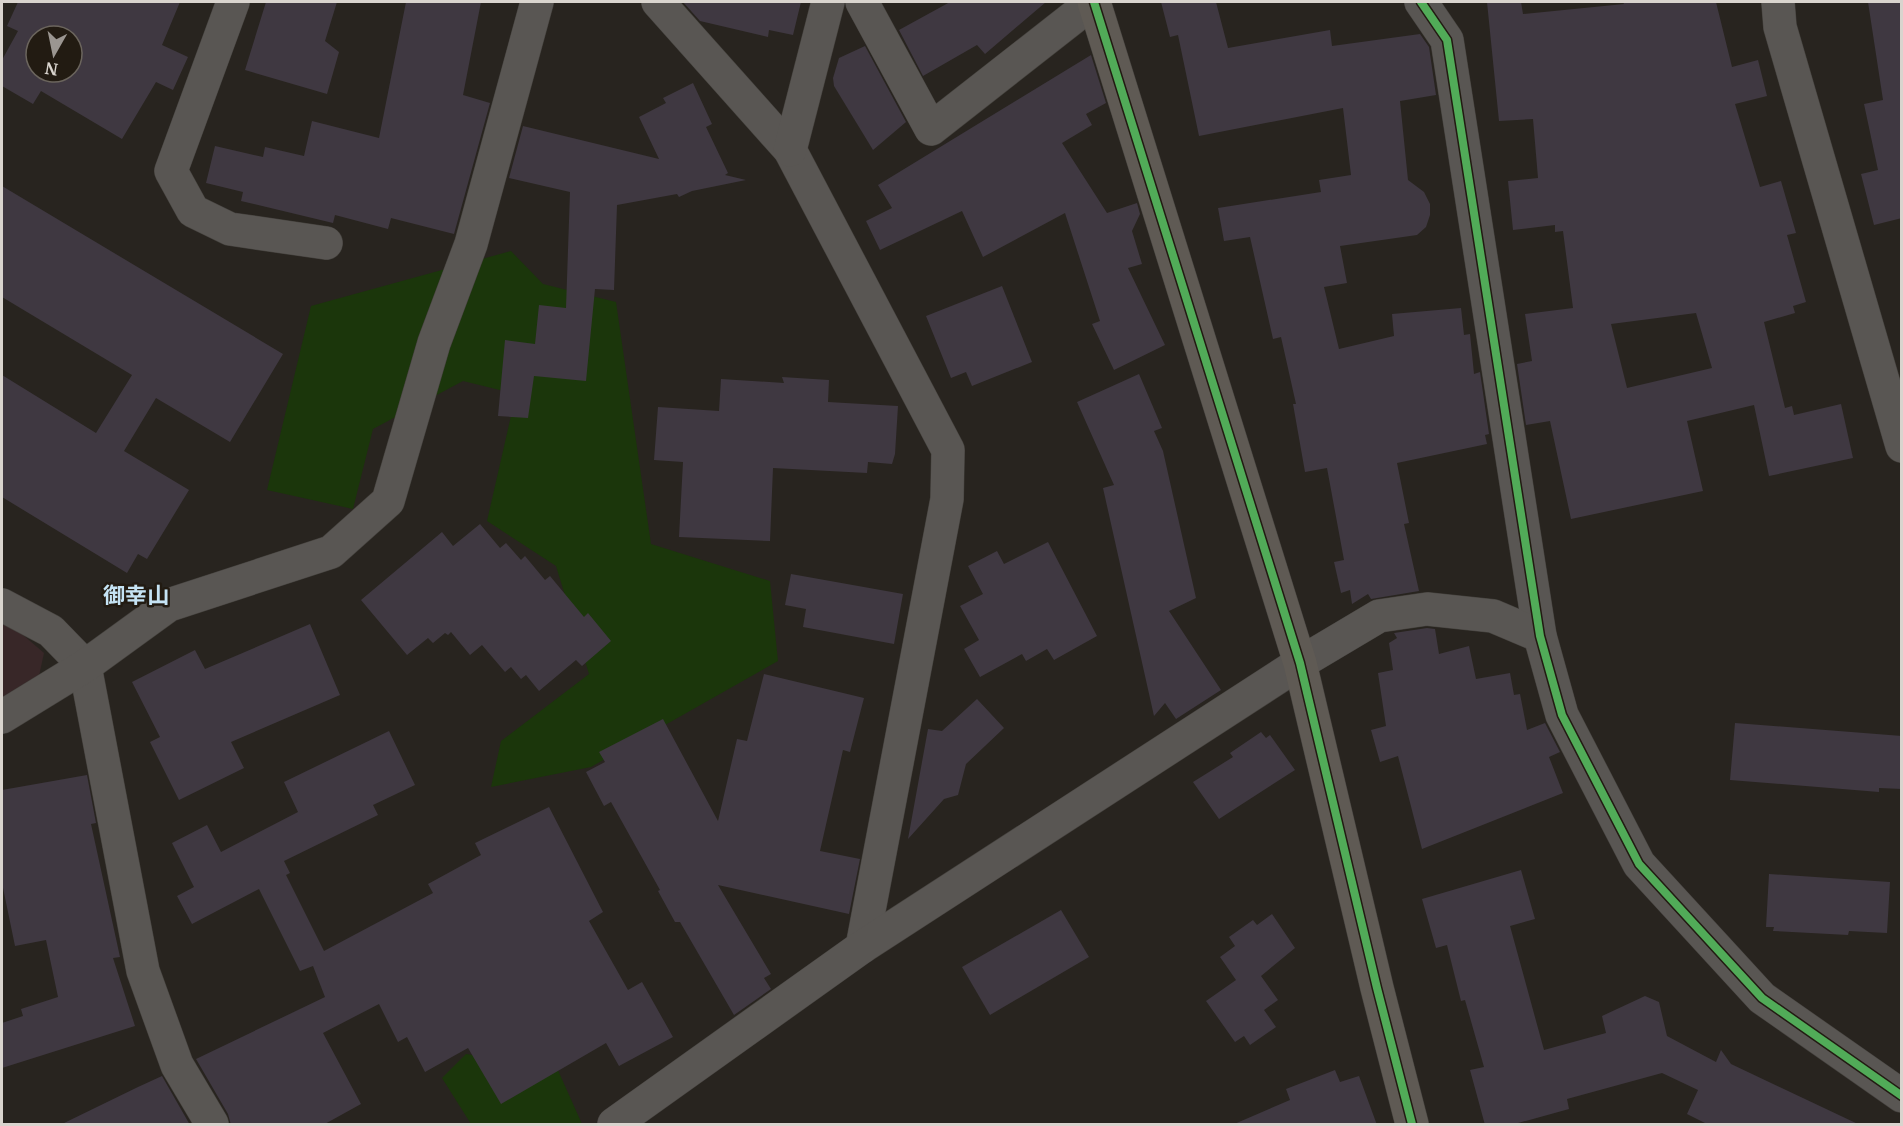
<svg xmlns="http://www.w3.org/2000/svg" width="1903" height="1126" font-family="Merriweather,'Noto Sans JP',serif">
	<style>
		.education { fill: #382728 }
		.green { fill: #1b360b }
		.building { fill: #3f3841; fill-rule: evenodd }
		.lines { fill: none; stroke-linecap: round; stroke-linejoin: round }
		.street-casing { stroke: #44413d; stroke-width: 34 }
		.secondary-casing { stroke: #44413d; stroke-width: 34 }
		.street { stroke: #595653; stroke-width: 33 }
		.secondary { stroke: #5f5a54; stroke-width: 33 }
		.cycleway-casing { stroke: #221b12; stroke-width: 11 }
		.cycleway { stroke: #51ab58; stroke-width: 8 }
		.labels { text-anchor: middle; stroke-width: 5; stroke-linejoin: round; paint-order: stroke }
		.quarter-label { font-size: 22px; font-weight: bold; fill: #c5e3f4; stroke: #221b12 }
	</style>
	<rect width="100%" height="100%" fill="#28241f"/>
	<path class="education" d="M 2,617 L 44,653 L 39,676 L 2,698 Z"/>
	<g class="green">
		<path d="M 511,251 L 543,284 L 616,302 L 651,544 L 770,581 L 778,661 L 591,767 L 491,787 L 501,741 L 589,674 L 556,566 L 487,521 L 516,394 L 463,381 L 373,429 L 353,509 L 267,490 L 311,306 Z"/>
		<path d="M 466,1054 L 557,1068 L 582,1124 L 471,1124 L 442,1078 Z"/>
	</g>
	<g class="building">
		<path d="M 18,2 L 180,2 L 162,45 L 188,57 L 173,90 L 156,82 L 122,139 L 41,91 L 33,104 L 2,86 L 2,60 L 18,31 L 7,26 ZM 36,36 L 72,36 L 72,72 L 36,72 Z"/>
		<path d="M 266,2 L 337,2 L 325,41 L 339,52 L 327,94 L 245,70 Z"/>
		<path d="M 406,2 L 481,2 L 463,95 L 490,103 L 454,234 L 391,218 L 388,229 L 335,215 L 333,223 L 241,201 L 243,192 L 206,183 L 215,146 L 263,157 L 265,147 L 304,156 L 312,121 L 379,138 Z"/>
		<path d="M 683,2 L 801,2 L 793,35 L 769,30 L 768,37 L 700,21 Z"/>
		<path d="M 950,2 L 1046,2 L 985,54 L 977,45 L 923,76 L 899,30 Z"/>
		<path d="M 1161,2 L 1216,2 L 1228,48 L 1330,30 L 1332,46 L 1420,34 L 1429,47 L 1436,95 L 1400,101 L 1408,180 L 1424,192 L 1430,204 L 1430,215 L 1426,227 L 1417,235 L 1340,246 L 1347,283 L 1324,287 L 1339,349 L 1394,336 L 1392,314 L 1461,308 L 1464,335 L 1470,334 L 1474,374 L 1480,372 L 1489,434 L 1485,435 L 1487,444 L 1397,463 L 1409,523 L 1404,524 L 1419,591 L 1371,599 L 1368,594 L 1352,604 L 1350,590 L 1341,593 L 1334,562 L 1344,560 L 1327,468 L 1305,472 L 1293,404 L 1296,404 L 1281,337 L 1273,339 L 1250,237 L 1224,241 L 1218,208 L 1321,192 L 1319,180 L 1351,175 L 1343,108 L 1199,136 L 1178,35 L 1170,37 Z"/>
		<path d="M 1487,2 L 1521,2 L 1523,14 L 1624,4 L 1623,2 L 1716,2 L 1732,67 L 1758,60 L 1767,96 L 1735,104 L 1760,187 L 1781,181 L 1796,233 L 1787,235 L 1806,302 L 1793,306 L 1795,313 L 1764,322 L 1785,408 L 1792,406 L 1794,415 L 1841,404 L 1853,458 L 1769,476 L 1754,405 L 1687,421 L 1703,491 L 1571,519 L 1550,421 L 1526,425 L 1517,364 L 1532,361 L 1525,314 L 1573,308 L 1563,231 L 1555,232 L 1555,225 L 1513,230 L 1508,181 L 1538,178 L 1533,119 L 1499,121 ZM 1696,313 L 1712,368 L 1627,388 L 1611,324 Z"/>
		<path d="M 1868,2 L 1902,2 L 1902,218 L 1874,225 L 1861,174 L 1878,170 L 1864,104 L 1883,100 Z"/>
		<path d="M 865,46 L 906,122 L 873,150 L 834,86 L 833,78 L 839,58 Z"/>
		<path d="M 1091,55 L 1106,103 L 1086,114 L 1092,125 L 1062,143 L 1107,213 L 1137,203 L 1140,214 L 1132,231 L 1142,264 L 1128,268 L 1165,345 L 1114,370 L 1092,324 L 1100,321 L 1065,213 L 983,257 L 962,211 L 880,250 L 866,221 L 892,208 L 878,185 Z"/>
		<path d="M 693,83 L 712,124 L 706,127 L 728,173 L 725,175 L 746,180 L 692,191 L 679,197 L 677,194 L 617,205 L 614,290 L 595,289 L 586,381 L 534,376 L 528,418 L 498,416 L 505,340 L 535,344 L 539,305 L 566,308 L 570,192 L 509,178 L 523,126 L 659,159 L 639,117 L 666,103 L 663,98 Z"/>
		<path d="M 2,186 L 283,354 L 230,442 L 156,398 L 124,451 L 189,490 L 147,559 L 138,554 L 127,573 L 2,497 L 2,375 L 96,433 L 132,375 L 2,297 Z"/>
		<path d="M 1002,286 L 1032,362 L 972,386 L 966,372 L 951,378 L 926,316 Z"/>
		<path d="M 1139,374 L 1162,428 L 1154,431 L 1163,451 L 1196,598 L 1169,611 L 1221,690 L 1176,719 L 1165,703 L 1154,716 L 1103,488 L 1114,485 L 1077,402 Z"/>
		<path d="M 782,377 L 829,380 L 828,402 L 898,406 L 895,454 L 892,464 L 868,462 L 867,473 L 773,468 L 770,541 L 679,537 L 683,462 L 654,460 L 658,407 L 719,411 L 721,379 L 784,383 Z"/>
		<path d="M 480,524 L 500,548 L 506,543 L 521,560 L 525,556 L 545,580 L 550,576 L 584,617 L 588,613 L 611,641 L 582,666 L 576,660 L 539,691 L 526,675 L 521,679 L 511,667 L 505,672 L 482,645 L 470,655 L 451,632 L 448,635 L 445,633 L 433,643 L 428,638 L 407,655 L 361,600 L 442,532 L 453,546 Z"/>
		<path d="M 1048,542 L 1097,636 L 1054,660 L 1047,649 L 1026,661 L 1022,654 L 980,677 L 964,649 L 979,640 L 960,606 L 983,594 L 968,566 L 997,551 L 1004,564 Z"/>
		<path d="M 791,574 L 903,594 L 894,644 L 803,627 L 806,609 L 785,605 Z"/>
		<path d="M 310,624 L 340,695 L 231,742 L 244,768 L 179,800 L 150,742 L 160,737 L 132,682 L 195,650 L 205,669 Z"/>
		<path d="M 1427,628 L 1435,629 L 1439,654 L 1469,646 L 1476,679 L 1510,673 L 1514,695 L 1520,694 L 1527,730 L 1545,723 L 1560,752 L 1549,757 L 1563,793 L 1422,849 L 1398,756 L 1380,762 L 1371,730 L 1386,726 L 1378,673 L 1393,670 L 1389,643 L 1397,638 L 1394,633 Z"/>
		<path d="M 764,674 L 864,698 L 850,752 L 843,750 L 820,851 L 860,859 L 849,914 L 718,885 L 771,974 L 764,978 L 771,989 L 734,1015 L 680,922 L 675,922 L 658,891 L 660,890 L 611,802 L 604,806 L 586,772 L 605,762 L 599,752 L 663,719 L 718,821 L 737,739 L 747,741 Z"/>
		<path d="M 977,699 L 1004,728 L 966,764 L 958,795 L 944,799 L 908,839 L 928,729 L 942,731 Z"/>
		<path d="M 1735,723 L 1902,736 L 1902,789 L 1879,788 L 1879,792 L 1730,780 Z"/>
		<path d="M 389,731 L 415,785 L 373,805 L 378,815 L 284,861 L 290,873 L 286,875 L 324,951 L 433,893 L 428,884 L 481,855 L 475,843 L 549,807 L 603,912 L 589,921 L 628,990 L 642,982 L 673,1037 L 619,1066 L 606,1043 L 501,1104 L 468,1048 L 425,1072 L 407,1037 L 398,1042 L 379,1004 L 323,1033 L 361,1104 L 323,1125 L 231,1125 L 228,1114 L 196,1059 L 325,997 L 313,966 L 300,971 L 259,889 L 192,924 L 177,896 L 194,887 L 172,843 L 207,825 L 221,852 L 298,812 L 284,782 Z"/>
		<path d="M 1261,732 L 1266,738 L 1270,735 L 1295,770 L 1219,819 L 1193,782 L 1233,757 L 1230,753 Z"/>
		<path d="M 87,775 L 96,823 L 91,824 L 120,957 L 113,958 L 135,1026 L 2,1068 L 2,1023 L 23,1016 L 21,1009 L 58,997 L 46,940 L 15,946 L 2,883 L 2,790 Z"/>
		<path d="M 1521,870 L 1535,919 L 1510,926 L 1544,1050 L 1606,1033 L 1602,1016 L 1645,996 L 1659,1002 L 1667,1036 L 1716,1062 L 1721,1050 L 1731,1064 L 1860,1125 L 1709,1125 L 1687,1114 L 1698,1090 L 1662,1073 L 1567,1099 L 1569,1109 L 1511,1125 L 1485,1125 L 1470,1070 L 1484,1067 L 1465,1000 L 1461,1001 L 1447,945 L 1436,948 L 1422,899 Z"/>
		<path d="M 1769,874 L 1890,882 L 1887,933 L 1849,931 L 1848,935 L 1773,931 L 1774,927 L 1766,927 Z"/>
		<path d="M 1061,910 L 1089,957 L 990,1015 L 962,967 Z"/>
		<path d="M 1272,914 L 1295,948 L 1261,976 L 1278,1000 L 1264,1010 L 1276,1027 L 1250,1045 L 1244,1036 L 1235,1042 L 1206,1001 L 1236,980 L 1220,957 L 1235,946 L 1229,937 L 1253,920 L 1257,925 Z"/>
		<path d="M 1335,1070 L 1340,1082 L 1359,1076 L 1377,1125 L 1232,1125 L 1290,1100 L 1286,1089 Z"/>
		<path d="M 162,1076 L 190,1125 L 60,1125 L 138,1087 Z"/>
	</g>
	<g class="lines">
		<defs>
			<g id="street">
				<path d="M 233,2 L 171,171 L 193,211 L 230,229 L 326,243"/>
				<path d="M 658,2 L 790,150 L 948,450 L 947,499 L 862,947"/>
				<path d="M 862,2 L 931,129 L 1093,2"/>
				<path d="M 1421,2 L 1447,40 L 1540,636 L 1562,715 L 1639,864 L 1762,998 L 1902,1096"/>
				<path d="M 1778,2 L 1780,27 L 1902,446"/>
				<path d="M 790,150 L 828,2"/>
				<path d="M 2,605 L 51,631 L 85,666 L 143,971 L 177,1065 L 212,1124"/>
				<path d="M 2,717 L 85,666 L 169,605 L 331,552 L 388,501 L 434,343 L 471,244 L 537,2"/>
				<path d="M 614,1124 L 862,947 L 1300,663 L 1379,616 L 1427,609 L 1493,616 L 1540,636"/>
			</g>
			<path id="secondary" d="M 1094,2 L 1300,663 L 1377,988 L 1412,1124"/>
		</defs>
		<use href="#street" class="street-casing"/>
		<use href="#secondary" class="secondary-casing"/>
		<use href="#street" class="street"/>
		<use href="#secondary" class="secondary"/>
		<defs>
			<g id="cycleway">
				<path d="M 1094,2 L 1300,663 L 1377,988 L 1412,1124"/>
				<path d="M 1421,2 L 1447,40 L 1540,636 L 1562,715 L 1639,864 L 1762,998 L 1902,1096"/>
			</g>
		</defs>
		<use href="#cycleway" class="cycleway-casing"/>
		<use href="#cycleway" class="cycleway"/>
	</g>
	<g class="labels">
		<g class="quarter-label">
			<text x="136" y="603">御幸山</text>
		</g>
	</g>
	<rect width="1903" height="1126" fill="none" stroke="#d9d4ce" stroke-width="6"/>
	<g transform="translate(54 54) rotate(189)"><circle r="28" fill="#221b12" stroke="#6b655d" stroke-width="1.5"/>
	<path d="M0-4.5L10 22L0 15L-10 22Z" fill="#9b9691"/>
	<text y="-9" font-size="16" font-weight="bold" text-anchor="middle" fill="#d9d4ce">N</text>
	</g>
</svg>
